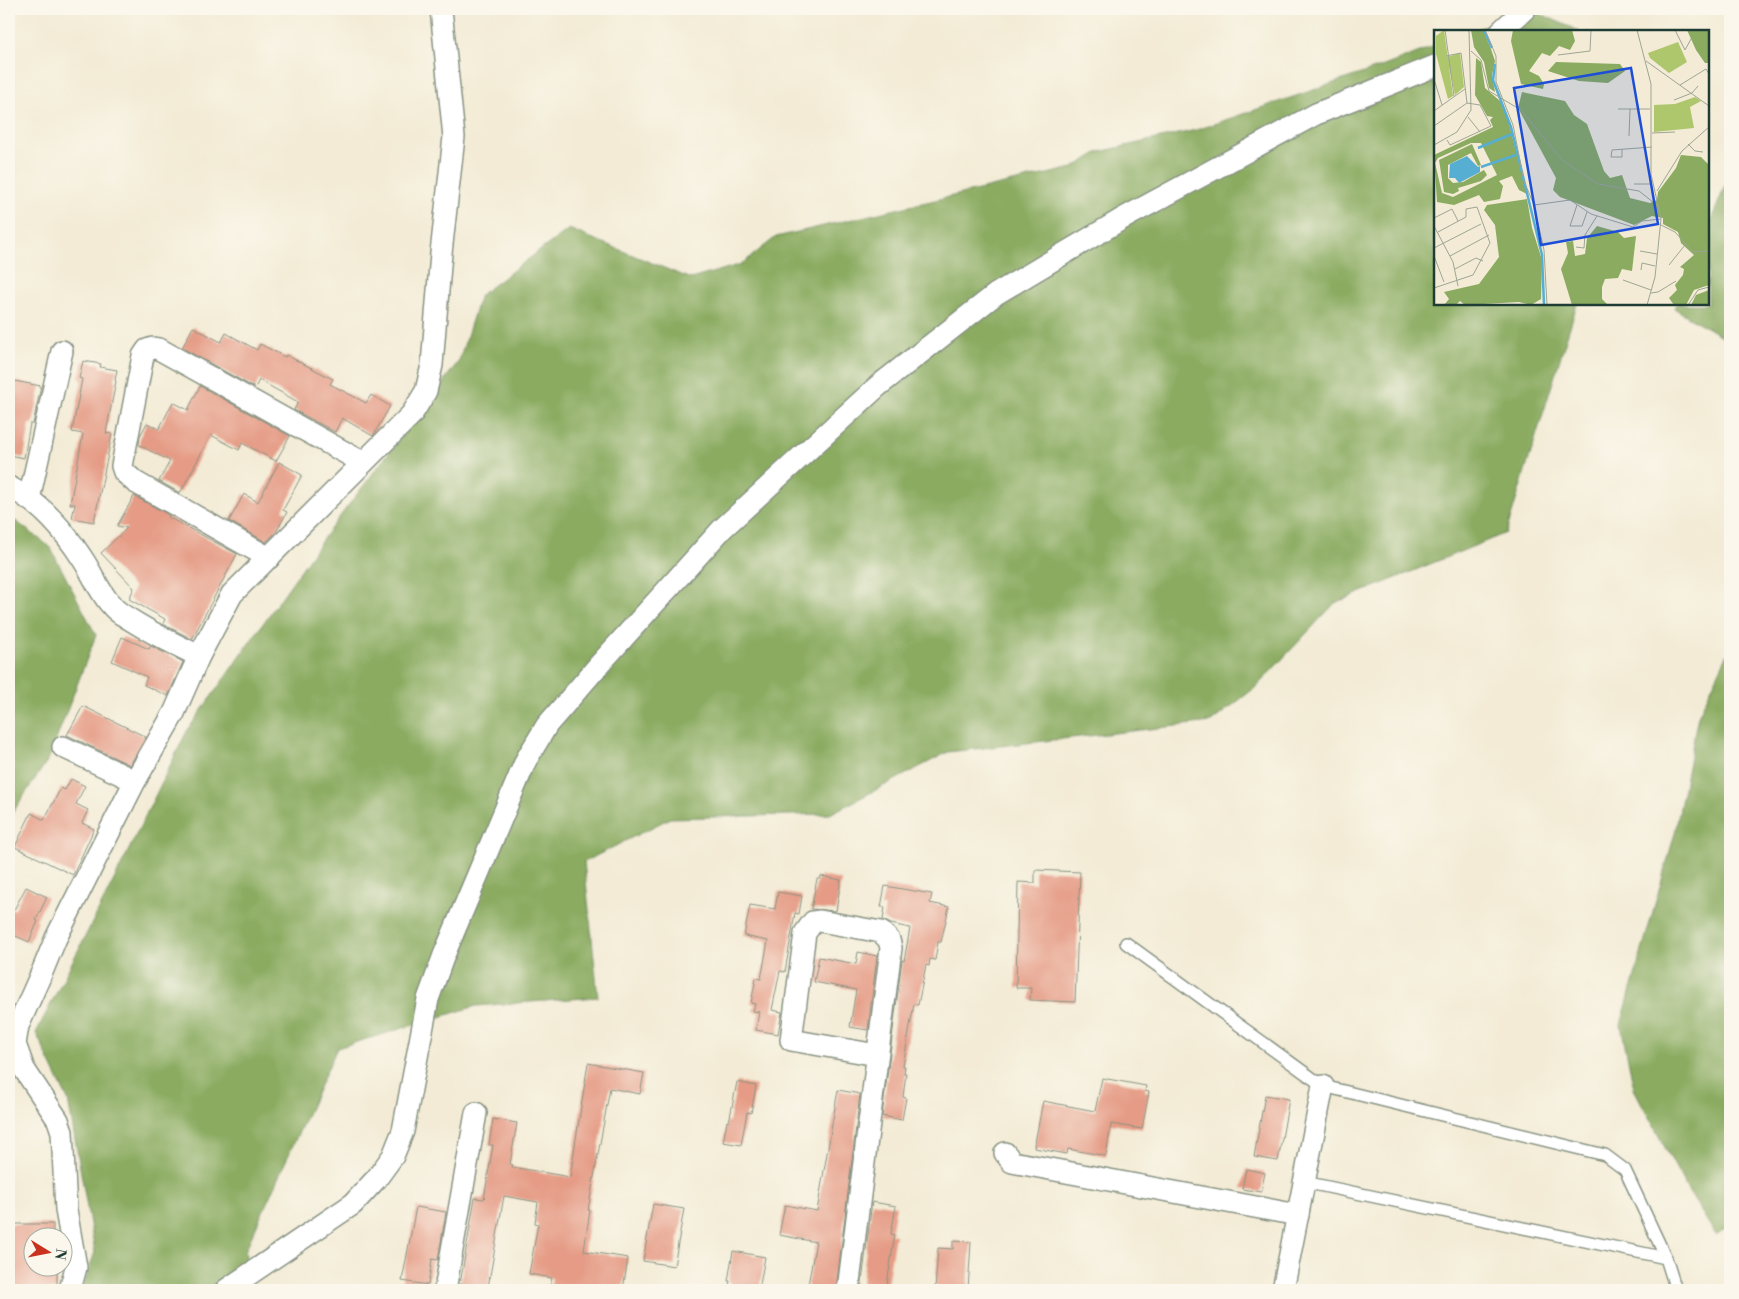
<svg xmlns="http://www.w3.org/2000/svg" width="1739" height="1299" font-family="'Libre Bodoni',serif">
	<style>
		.forest { fill: #8aab60; stroke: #54744a }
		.building { fill: #e59b85 }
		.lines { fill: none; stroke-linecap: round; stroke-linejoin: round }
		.service-casing { stroke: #899484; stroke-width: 14 }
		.minor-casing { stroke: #899484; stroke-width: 24 }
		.service { stroke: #fff; stroke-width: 11 }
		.minor { stroke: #fff; stroke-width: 21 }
		.inset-river { fill: none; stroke: #56aed3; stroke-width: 2.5 }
		.inset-road { fill: none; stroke: #9ea595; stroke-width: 1 }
		.view { fill: #1d4ed8; fill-opacity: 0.15; stroke: #1d4ed8; stroke-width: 2.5 }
		.inset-edge { fill: none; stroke: #1f3d34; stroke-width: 2.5 }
	</style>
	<rect width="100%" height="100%" fill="#fbf7ec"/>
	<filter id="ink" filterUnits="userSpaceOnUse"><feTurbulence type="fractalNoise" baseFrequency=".02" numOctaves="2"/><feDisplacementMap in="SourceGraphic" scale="10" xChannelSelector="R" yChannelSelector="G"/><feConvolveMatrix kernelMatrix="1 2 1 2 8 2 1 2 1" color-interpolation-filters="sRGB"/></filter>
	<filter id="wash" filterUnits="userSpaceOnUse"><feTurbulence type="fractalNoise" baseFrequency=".0096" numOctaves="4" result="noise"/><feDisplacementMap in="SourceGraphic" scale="20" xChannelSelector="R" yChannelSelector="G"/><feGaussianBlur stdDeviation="1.12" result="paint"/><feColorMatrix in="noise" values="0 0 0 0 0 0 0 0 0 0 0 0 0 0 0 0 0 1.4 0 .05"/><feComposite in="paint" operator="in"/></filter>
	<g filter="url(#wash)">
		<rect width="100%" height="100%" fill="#f3ebd5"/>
		<g class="forest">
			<path d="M 1514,9 L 1529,9 L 1579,31 L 1472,31 L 1491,24 Z"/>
			<path d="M 1435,46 L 1435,304 L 1577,304 L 1506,533 L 1335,603 L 1256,687 L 1211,722 L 948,752 L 830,814 L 670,818 L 584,862 L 598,997 L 476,1006 L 337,1048 L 245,1251 L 252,1290 L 82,1290 L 95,1252 L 68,1100 L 36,1033 L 117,874 L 187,731 L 325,536 L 459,361 L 480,295 L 569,229 L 691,279 L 742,264 L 776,237 L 1073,168 L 1099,152 L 1196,130 L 1384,66 Z"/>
			<path d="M 1730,174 L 1730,334 L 1723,337 L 1674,308 L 1676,304 L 1708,304 L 1708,228 Z"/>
			<path d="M 9,516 L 50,547 L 96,635 L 49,758 L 9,818 Z"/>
			<path d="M 1730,649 L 1730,1225 L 1716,1235 L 1687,1189 L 1634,1089 L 1621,1025 L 1675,833 L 1698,716 Z"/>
		</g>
		<g id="blocks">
			<g class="building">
				<path d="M 193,327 L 221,342 L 226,333 L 257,350 L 260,344 L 285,357 L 286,355 L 333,379 L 330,384 L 366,403 L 371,395 L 390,406 L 373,436 L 342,418 L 335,432 L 294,410 L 298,402 L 259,380 L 255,388 L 182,348 Z"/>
				<path d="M 83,361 L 101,364 L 100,367 L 117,370 L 115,380 L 116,381 L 106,433 L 112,434 L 94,522 L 72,518 L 75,504 L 70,504 L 83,434 L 72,432 L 82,379 L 79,378 Z"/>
				<path d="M 9,380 L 41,386 L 33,424 L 30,424 L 24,458 L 9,455 Z"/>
				<path d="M 200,386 L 290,436 L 276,461 L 242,443 L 239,450 L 211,435 L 180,493 L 159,481 L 170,461 L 139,445 L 140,436 L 147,423 L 159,429 L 173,402 L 188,410 Z"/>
				<path d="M 279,462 L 302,475 L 283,510 L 287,512 L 276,532 L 266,542 L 229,521 L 244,494 L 258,502 Z"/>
				<path d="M 134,496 L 169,515 L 168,517 L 237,554 L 192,639 L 163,624 L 165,619 L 129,599 L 134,588 L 101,553 L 127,528 L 117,526 Z"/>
				<path d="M 122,637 L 149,649 L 151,646 L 183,662 L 168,696 L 144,685 L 147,677 L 112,661 Z"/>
				<path d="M 83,706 L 146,737 L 130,765 L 67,735 Z"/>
				<path d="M 71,779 L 85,786 L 76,804 L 88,810 L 82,823 L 94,829 L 73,875 L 15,847 L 31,813 L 44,820 L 61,788 L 65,790 Z"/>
				<path d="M 1035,870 L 1080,872 L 1075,1002 L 1030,1000 L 1031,988 L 1016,988 L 1018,882 L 1035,883 Z"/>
				<path d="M 821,876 L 841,880 L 836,911 L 811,909 L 817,879 L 820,879 Z"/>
				<path d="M 885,886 L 932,894 L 930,903 L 949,907 L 941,942 L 938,942 L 935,960 L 930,959 L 929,966 L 926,965 L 918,1005 L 914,1004 L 903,1066 L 905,1066 L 904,1073 L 906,1073 L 903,1097 L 906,1098 L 902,1120 L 882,1116 L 902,960 L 904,961 L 910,928 L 891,924 L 883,920 L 885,907 L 881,907 Z"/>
				<path d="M 26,887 L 47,897 L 36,920 L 38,921 L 29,942 L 9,933 L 9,907 L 14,910 Z"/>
				<path d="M 778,892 L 802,896 L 799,914 L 795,913 L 785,972 L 780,971 L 772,1010 L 782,1012 L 778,1034 L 756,1030 L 759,1012 L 753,1011 L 755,1004 L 751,1003 L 756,978 L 761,979 L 768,941 L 744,936 L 750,905 L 775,909 Z"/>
				<path d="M 858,952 L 877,956 L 868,1030 L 850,1027 L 856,990 L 814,982 L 819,957 L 856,964 Z"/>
				<path d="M 588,1063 L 644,1073 L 640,1094 L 610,1088 L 588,1210 L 590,1210 L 584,1251 L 628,1258 L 623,1290 L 570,1290 L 550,1287 L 552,1278 L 529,1274 L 538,1224 L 535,1223 L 538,1202 L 504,1196 L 488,1287 L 476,1285 L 476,1290 L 459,1290 L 475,1198 L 484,1199 L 493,1145 L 489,1145 L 493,1119 L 517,1123 L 510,1164 L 513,1165 L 512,1167 L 570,1177 Z"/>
				<path d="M 1102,1078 L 1146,1086 L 1145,1091 L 1149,1092 L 1142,1129 L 1111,1124 L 1106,1156 L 1068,1149 L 1067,1154 L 1034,1148 L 1043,1101 L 1095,1111 Z"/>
				<path d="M 737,1082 L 756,1086 L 751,1113 L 747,1112 L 741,1145 L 723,1142 L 727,1121 L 729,1122 Z"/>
				<path d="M 838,1090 L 860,1094 L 836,1290 L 807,1290 L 816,1242 L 779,1235 L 785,1205 L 817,1211 Z"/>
				<path d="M 1265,1095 L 1289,1099 L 1278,1161 L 1254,1157 Z"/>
				<path d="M 1246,1169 L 1265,1173 L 1261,1192 L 1242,1189 Z"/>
				<path d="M 872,1202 L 896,1206 L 891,1234 L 895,1235 L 886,1290 L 861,1290 Z"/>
				<path d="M 653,1204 L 684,1209 L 674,1266 L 643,1261 Z"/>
				<path d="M 416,1207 L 446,1212 L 438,1260 L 432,1259 L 428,1285 L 402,1281 Z"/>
				<path d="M 9,1224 L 53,1224 L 53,1236 L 32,1236 L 32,1266 L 57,1266 L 57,1290 L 36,1290 L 36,1288 L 11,1287 L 12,1250 L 9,1250 Z"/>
				<path d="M 953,1241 L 971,1242 L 968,1290 L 935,1290 L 938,1248 L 953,1249 Z"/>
				<path d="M 733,1251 L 765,1257 L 759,1290 L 728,1290 L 730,1281 L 728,1281 Z"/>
			</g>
		</g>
	</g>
	<g filter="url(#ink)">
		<use href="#blocks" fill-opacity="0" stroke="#899484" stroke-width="1"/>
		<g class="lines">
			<defs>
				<g id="service">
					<path d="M 1126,943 L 1323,1086 L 1605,1155 L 1625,1170 L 1666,1258 L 1676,1290"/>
					<path d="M 1304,1182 L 1666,1258"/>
				</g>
				<g id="minor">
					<path d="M 1501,31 L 1525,9"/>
					<path d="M 9,487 C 40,502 64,530 82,558 C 93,574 100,594 113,607 C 118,613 125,616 131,620 C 153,634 176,645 199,656"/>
					<path d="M 29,499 L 62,351"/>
					<path d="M 269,558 L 135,482 L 124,472 L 122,466 L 143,356 L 147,350 L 153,348 L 159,349 L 362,462"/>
					<path d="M 63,747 L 135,781"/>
					<path d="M 1005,1153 L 1012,1162 L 1298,1215"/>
					<path d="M 70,1290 L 76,1267 L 66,1210 L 62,1132 L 58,1120 L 24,1069 L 15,1044 L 18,1026 L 42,972 L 56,938 L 135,781 L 174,713 L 199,656 L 232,594 L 412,414 L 426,391 L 432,365 L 441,253 L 454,137 L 441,9"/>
					<path d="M 226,1290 L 353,1204 L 377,1178 L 393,1156 L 403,1131 L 428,999 L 444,955 L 526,760 L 547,725 L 598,666 L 722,529 L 878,386 L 996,294 L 1122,219 L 1316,114 L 1435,66"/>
					<path d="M 445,1290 L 476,1113"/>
					<path d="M 848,1290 L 891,948 L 889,940 L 881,932 L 820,921 L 813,922 L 805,933 L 791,1040 L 877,1055"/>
					<path d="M 1283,1290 L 1323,1086"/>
				</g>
			</defs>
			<use href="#service" class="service-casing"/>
			<use href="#minor" class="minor-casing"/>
			<use href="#service" class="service"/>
			<use href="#minor" class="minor"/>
		</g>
	</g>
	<g transform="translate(1434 30)">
		<rect width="275" height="275" fill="#f3ebd5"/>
		<path d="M 10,0 L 19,66 L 14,69 L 2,24 L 2,6 ZM 244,12 L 253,32 L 235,43 L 216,28 L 214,23 ZM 26,23 L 30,57 L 21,65 L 13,27 ZM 261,67 L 267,71 L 256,77 L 260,98 L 220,102 L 220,75 L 241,74 Z" fill="#aec66c"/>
		<path d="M 37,0 L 49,0 L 57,19 L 61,31 L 58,45 L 61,62 L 55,58 L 50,32 L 40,17 ZM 79,0 L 138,0 L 141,11 L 136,20 L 125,16 L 116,26 L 108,23 L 95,41 L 105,46 L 110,54 L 109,59 L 87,54 L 77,11 ZM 253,0 L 275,0 L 275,33 L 271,33 L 262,20 ZM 42,28 L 47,32 L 51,58 L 66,71 L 74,90 L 93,164 L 85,160 L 78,146 L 65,151 L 69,156 L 66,169 L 50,172 L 45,165 L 20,175 L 3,172 L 0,125 L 59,97 L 56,90 L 59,87 L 53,86 L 41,65 ZM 37,113 L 47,113 L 63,145 L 19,167 L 8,163 L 1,133 L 4,128 ZM 122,32 L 186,34 L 191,41 L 174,53 L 145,51 L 114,41 ZM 88,62 L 131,71 L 140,85 L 153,94 L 170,141 L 176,148 L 188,145 L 196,168 L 216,173 L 223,170 L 224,162 L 242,138 L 247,125 L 267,127 L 275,135 L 275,255 L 260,260 L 252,275 L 240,275 L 235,268 L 243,260 L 241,255 L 249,245 L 250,239 L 246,237 L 260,225 L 247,213 L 244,202 L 229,194 L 229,188 L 218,186 L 200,195 L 126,167 L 119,160 L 122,148 L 84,78 ZM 38,114 L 47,135 L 44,136 L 37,123 L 14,135 L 14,148 L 19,153 L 29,152 L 50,140 L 53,145 L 47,151 L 24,158 L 25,161 L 19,164 L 10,162 L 5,130 ZM 93,169 L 98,198 L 108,230 L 107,269 L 97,275 L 85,272 L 31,275 L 26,271 L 22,275 L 10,275 L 15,269 L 10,262 L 45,254 L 65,227 L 61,195 L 50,180 L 53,175 ZM 163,196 L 184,202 L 190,208 L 202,206 L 198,241 L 188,239 L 184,248 L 171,249 L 168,257 L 168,269 L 173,274 L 184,275 L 138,275 L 127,239 L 134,223 L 132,212 L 139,211 L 141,226 L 151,224 L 153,208 ZM 275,260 L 275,275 L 257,275 L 262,265 Z" fill="#8aab60" fill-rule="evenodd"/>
		<path d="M 33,126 L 44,137 L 46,136 L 46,142 L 25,153 L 21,148 L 15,148 L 16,134 Z" fill="#56aed3"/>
		<path class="inset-river" d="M 50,0 L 58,18M 61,34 L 59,50 L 77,97 L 108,225 L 110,275M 44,118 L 78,104M 47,137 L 82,125"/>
		<path class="inset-road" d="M 11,0 L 20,66M 51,0 L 62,26 L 62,52 L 79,95 L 90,151 L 100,175 L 110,220 L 113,275M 203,0 L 217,54 L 217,144 L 227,189 L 221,247 L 213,275M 241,0 L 251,20 L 257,9M 37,21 L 47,30 L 55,61 L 87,80 L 128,130 L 164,154 L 205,161 L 224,176M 124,25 L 156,21 L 157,0M 12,26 L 27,23 L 33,73M 212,31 L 275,76M 0,49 L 8,75M 246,55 L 272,39 L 275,44M 240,70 L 258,63 L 264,56M 184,79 L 216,79M 0,81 L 31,59M 34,87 L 46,102M 0,96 L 33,73 L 46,75 L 57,96 L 16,115 L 13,110M 218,103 L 241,102M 195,106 L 196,79M 254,114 L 261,121 L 269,122M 0,115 L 23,102 L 37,80 L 35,0M 188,119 L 188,127 L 177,127 L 178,120 L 218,117M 200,154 L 218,154M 223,161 L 248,121 L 275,97M 100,175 L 136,170 L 157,184 L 199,197 L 208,191 L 227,189M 143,175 L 136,196 L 148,196 L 153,182M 0,188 L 18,179 L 24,191M 227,195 L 241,202 L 259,222 L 275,221M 0,196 L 19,232 L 24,256M 142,217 L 150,218 L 151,205 L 163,186M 0,218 L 47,194M 206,221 L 223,224M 0,226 L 10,252M 16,226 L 55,205M 235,235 L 251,215M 21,239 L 42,228 L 49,231M 207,240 L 208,233 L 221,236M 189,250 L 217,260M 0,258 L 39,245 L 56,213 L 43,177 L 32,179 L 32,187 L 4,202M 217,263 L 224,262 L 242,251M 254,275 L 264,260 L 275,257"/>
		<path class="view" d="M 197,38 L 224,194 L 107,215 L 80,58 Z"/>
		<rect width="275" height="275" class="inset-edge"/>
	</g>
	<rect width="1739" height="1299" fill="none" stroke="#fbf7ec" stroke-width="30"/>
	<g transform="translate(48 1252) rotate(100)"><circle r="24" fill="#fbf7ec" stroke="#a3ada2"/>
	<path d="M0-4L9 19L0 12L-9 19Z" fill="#c8321e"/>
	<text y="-8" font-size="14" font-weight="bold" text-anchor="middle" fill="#1f3d34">N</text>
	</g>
</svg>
